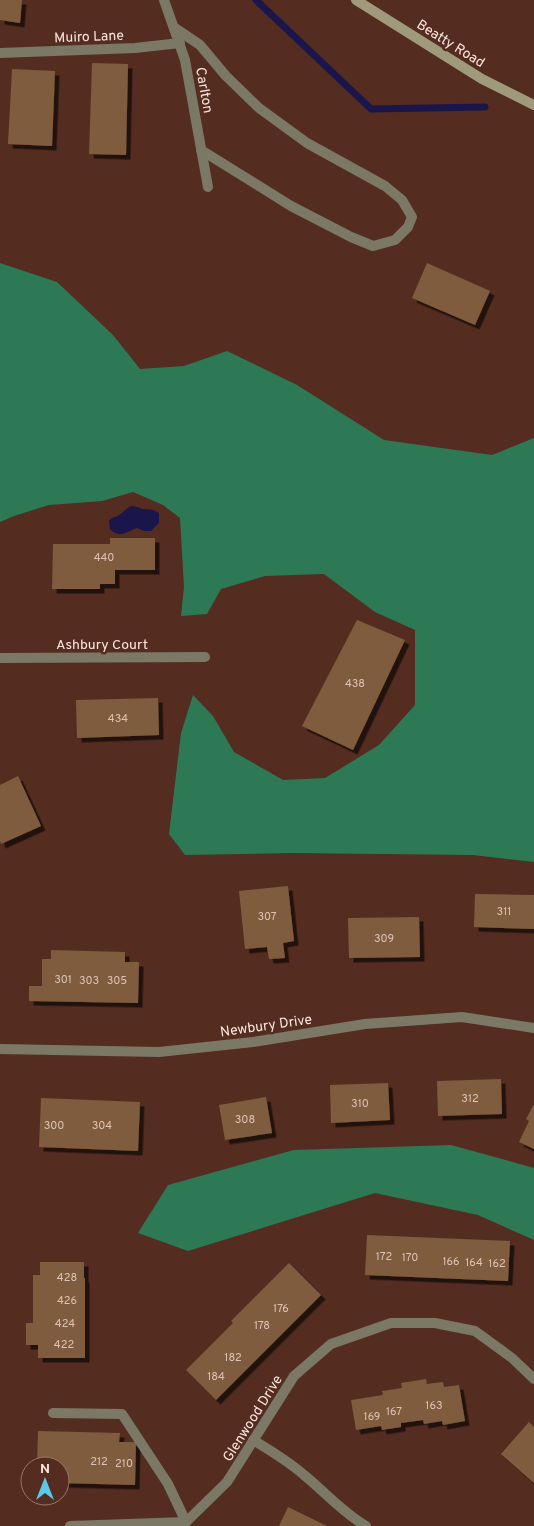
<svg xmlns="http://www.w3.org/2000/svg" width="534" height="1526" font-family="Overpass,sans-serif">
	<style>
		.forest { fill: #2d7955 }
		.water { fill: #1a164c }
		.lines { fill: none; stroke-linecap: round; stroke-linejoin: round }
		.stream { stroke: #1a164c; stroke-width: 7 }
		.building { fill: #7f5b3e; filter: url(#shadow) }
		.lane { stroke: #7b7865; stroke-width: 10 }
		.street { stroke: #7b7865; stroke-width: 10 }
		.secondary { stroke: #9f9a7b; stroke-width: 10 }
		.labels { text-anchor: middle; stroke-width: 5; stroke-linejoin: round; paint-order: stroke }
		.number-label { font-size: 11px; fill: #ddc3b7 }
		.street-label { font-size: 14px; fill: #fce6df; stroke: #552d20 }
	</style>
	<defs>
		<filter id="shadow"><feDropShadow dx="4.5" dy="4.5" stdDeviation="0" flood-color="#0009"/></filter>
	</defs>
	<rect width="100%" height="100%" fill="#552d20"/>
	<g class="forest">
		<path d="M 0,263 L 57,282 L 113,335 L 140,369 L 184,366 L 227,351 L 297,385 L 384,440 L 492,455 L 534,438 L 534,862 L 473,855 L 293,853 L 185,855 L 169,834 L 181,733 L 193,695 L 213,716 L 234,752 L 283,780 L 325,778 L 379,745 L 415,705 L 415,630 L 375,612 L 324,574 L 265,576 L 221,589 L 207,614 L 181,616 L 184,587 L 180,518 L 163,505 L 133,492 L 102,501 L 49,505 L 14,516 L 0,522 Z"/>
		<path d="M 451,1145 L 534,1168 L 534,1240 L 478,1215 L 375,1193 L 188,1251 L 138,1233 L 168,1185 L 294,1150 Z"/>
	</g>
	<path class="water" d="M 132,506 C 135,506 137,507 140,508 C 148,511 150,507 159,513 L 159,523 L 151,531 L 144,531 L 137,528 C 126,532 120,539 110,529 L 109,521 C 112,516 115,518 119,515 C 124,512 126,508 132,506 Z"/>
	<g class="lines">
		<path class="stream" d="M 256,0 L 371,109 L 485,107"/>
	</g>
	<g class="building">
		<path d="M 0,0 L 22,0 L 20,23 L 0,20 Z"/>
		<path d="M 92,63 L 128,64 L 126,155 L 89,154 Z"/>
		<path d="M 12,69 L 55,71 L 52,146 L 8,144 Z"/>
		<path d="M 427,263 L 490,291 L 475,325 L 412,298 Z"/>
		<path d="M 110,538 L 155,538 L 155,570 L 115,570 L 115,584 L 100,584 L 100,589 L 52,589 L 53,544 L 110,544 Z"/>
		<path d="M 357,620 L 405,640 L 353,750 L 302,726 Z"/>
		<path d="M 158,698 L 159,735 L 77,738 L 76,700 Z"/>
		<path d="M 18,776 L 41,826 L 1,844 L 0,841 L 0,785 Z"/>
		<path d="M 288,886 L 294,941 L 283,943 L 285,958 L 269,959 L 267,947 L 245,949 L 239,891 Z"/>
		<path d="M 475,894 L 534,895 L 534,929 L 474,927 Z"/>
		<path d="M 419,917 L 420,957 L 349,958 L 348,918 Z"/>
		<path d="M 51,950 L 125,952 L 125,962 L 139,962 L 138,1003 L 29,1001 L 29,986 L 42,986 L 42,959 L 51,959 Z"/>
		<path d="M 501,1079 L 502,1114 L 438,1116 L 437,1081 Z"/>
		<path d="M 388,1083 L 390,1120 L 331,1123 L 330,1085 Z"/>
		<path d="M 266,1097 L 272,1133 L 225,1140 L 219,1105 Z"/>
		<path d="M 41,1098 L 140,1102 L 138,1151 L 39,1147 Z"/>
		<path d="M 534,1104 L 534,1149 L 519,1142 L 529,1121 L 526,1119 Z"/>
		<path d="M 367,1235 L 510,1241 L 508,1281 L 365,1275 Z"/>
		<path d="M 40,1262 L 84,1262 L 84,1278 L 85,1278 L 85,1358 L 38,1358 L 38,1345 L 26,1345 L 26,1323 L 33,1323 L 33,1275 L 40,1275 Z"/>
		<path d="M 289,1263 L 321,1295 L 216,1400 L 186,1370 L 233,1323 L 231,1321 Z"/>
		<path d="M 426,1379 L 427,1384 L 443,1382 L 444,1387 L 459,1385 L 465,1421 L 443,1425 L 442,1421 L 424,1424 L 423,1420 L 401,1423 L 401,1427 L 382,1430 L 381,1426 L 356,1430 L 351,1400 L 383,1395 L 382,1391 L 402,1388 L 401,1383 Z"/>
		<path d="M 529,1422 L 534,1427 L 534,1483 L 501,1454 Z"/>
		<path d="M 38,1431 L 120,1433 L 119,1442 L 136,1442 L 135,1485 L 60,1483 L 60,1466 L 37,1466 Z"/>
		<path d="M 288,1507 L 327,1526 L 279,1526 Z"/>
	</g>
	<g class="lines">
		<g class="lane">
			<path d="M 175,28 L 200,45 L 226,76 L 259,108 L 307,143 L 385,186 L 402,200 L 412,217 L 408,227 L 395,240 L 373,246 L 351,237 L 291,206 L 201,150"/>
			<path d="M 53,1413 L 122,1414 L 168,1484 L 186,1522"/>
			<path d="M 253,1440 C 271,1451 288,1461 304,1475 C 325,1492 343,1513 366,1526"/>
		</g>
		<g class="street">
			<path d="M 164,0 L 185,60 L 208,187"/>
			<path d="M 0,53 L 135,48 L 180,43"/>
			<path d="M 0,658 L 205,657"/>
			<path d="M 0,1049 L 159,1052 L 253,1042 L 365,1024 L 462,1017 L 534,1028"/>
			<path d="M 70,1526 L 186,1522 L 227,1482 L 294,1376 L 331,1344 L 391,1323 L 435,1323 L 475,1331 L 512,1358 L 534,1379"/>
		</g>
		<path class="secondary" d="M 356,0 L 482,79 L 534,105"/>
	</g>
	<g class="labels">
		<g class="number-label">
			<text x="104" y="561">440</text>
			<text x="355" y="687">438</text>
			<text x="118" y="722">434</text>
			<text x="504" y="915">311</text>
			<text x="267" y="920">307</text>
			<text x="384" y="942">309</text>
			<text x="63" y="983">301</text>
			<text x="89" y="984">303</text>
			<text x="117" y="984">305</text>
			<text x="470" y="1102">312</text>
			<text x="360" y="1107">310</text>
			<text x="245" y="1123">308</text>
			<text x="54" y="1129">300</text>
			<text x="102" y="1129">304</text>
			<text x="384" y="1260">172</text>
			<text x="410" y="1261">170</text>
			<text x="451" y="1265">166</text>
			<text x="474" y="1266">164</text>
			<text x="497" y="1267">162</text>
			<text x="67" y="1281">428</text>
			<text x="67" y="1304">426</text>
			<text x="281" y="1312">176</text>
			<text x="65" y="1327">424</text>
			<text x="262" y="1329">178</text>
			<text x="64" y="1348">422</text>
			<text x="233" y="1361">182</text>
			<text x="216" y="1380">184</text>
			<text x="434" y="1409">163</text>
			<text x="394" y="1415">167</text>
			<text x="372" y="1420">169</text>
			<text x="99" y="1465">212</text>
			<text x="124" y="1467">210</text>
		</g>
		<g class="street-label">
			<text transform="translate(89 36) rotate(-2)" y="5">Muiro Lane</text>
			<text transform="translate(451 43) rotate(32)" y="5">Beatty Road</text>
			<text transform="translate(205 90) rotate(80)" y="5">Carlton</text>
			<text x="102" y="649">Ashbury Court</text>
			<text transform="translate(266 1025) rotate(-8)" y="5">Newbury Drive</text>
			<text transform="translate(252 1418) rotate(-58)" y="5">Glenwood Drive</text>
		</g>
	</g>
	<g transform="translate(45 1481)"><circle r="24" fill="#552d20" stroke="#98776c"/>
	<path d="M0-4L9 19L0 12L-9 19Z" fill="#5bc8e7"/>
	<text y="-8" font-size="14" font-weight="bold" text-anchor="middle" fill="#fce6df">N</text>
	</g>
</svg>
